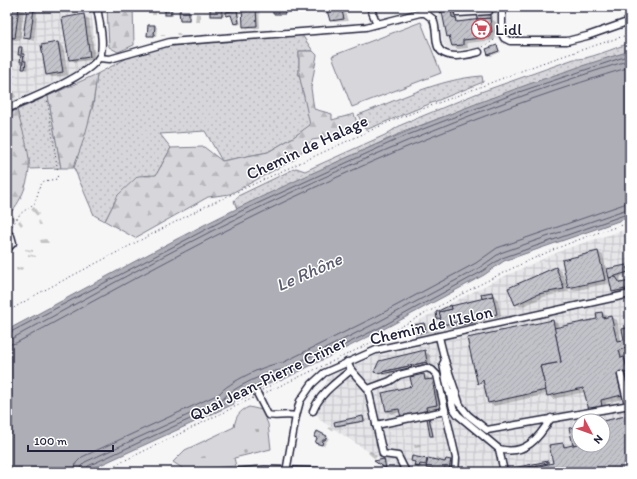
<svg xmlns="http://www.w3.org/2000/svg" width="637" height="479" font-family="Itim,sans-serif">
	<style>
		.built { fill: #e6e6e9 }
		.industrial { fill: url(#industrial-grid); fill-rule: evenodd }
		.grass { fill: url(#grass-dots); stroke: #7c7c8b }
		.forest { fill: url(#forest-firs); stroke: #7c7c8b }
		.green { fill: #d7d7db; stroke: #7c7c8b }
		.water { fill: #aeaeb7; stroke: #767685 }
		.shadow { fill: #0003 }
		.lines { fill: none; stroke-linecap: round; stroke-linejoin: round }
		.shore { stroke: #5a5a6d; stroke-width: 1 }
		.building { fill: url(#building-hatch); stroke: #22223b }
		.minor-casing { stroke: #22223b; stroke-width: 9 }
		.major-casing { stroke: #22223b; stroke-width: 10 }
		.path { stroke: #22223b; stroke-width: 1; stroke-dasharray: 1 3; stroke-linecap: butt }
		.minor { stroke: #fff; stroke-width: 6 }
		.major { stroke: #fff; stroke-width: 7 }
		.labels { text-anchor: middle; stroke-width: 3; stroke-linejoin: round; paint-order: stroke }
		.poi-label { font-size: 17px; fill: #22223b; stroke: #fff; text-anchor: start }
		.street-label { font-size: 17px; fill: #22223b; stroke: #fff }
		.water-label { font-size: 18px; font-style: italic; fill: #5a5a6d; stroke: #fff }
	</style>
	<defs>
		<pattern id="industrial-grid" width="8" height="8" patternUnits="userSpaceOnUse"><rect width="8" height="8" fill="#e6e6e9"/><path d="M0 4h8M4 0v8" fill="none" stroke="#c5c5c9"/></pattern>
		<pattern id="grass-dots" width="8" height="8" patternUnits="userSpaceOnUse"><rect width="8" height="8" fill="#d7d7db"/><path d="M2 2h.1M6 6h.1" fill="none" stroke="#b8b8bd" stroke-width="1.8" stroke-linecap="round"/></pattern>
		<pattern id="forest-firs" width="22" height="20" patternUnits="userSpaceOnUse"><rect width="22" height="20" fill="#d7d7db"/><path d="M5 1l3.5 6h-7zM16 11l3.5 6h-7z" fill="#b8b8bd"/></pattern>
		<pattern id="building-hatch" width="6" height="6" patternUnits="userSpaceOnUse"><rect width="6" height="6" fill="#c2c2c9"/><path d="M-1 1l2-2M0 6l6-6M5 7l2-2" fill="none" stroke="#a6a6ae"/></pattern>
	</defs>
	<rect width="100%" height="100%" fill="#f6f6f7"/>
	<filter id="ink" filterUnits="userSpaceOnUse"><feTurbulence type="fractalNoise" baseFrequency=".025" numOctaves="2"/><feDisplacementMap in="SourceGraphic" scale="8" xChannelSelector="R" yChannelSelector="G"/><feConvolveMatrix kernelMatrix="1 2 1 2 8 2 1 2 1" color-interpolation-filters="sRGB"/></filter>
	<g filter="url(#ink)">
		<path class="built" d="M 437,7 L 498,7 L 500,37 L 478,48 L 450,51 L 443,44 Z"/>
		<g class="industrial">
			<path d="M 7,7 L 91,9 L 97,62 L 7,104 Z"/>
			<path d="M 630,228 L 630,472 L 400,472 L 320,420 L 316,412 L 328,377 L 375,356 L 417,347 L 414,323 L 492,282 L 565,249 ZM 579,421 L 603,421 L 603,445 L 579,445 Z"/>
		</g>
		<g class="grass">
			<path d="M 302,35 L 313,51 L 299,51 L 299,74 L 311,125 L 292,138 L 268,152 L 222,161 L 205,131 L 160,134 L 171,148 L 156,175 L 118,195 L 105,221 L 94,215 L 74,168 L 93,106 L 97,74 L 131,56 L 162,47 Z"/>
			<path d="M 630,43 L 630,51 L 517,89 L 403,132 L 237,209 L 234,201 L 238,196 L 296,168 L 305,171 L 385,135 L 401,125 L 478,93 L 574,59 C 585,61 617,47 630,43 Z"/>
			<path d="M 482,76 L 483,82 L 368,129 L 365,129 L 358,115 C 398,100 438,79 482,76 Z"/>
			<path d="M 48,96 L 61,168 L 28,169 L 29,160 L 17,110 Z"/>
		</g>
		<g class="forest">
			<path d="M 107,7 L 133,7 L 134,45 L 118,52 L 109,47 Z"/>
			<path d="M 299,51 L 313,51 L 317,55 L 311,88 L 314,109 L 332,114 L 332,120 L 354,114 L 359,128 L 339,136 L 312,140 L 295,159 L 230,194 L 208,197 L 135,238 L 105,221 L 118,195 L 138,176 L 156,175 L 171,148 L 204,147 L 222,161 L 268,152 L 292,138 L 310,125 L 299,74 Z"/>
			<path d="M 97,74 C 94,106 86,137 73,168 L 61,168 L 48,96 Z"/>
			<path d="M 17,110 C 21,126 27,142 29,159 C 31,178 21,204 7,216 L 7,114 Z"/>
		</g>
		<g class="green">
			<path d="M 421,22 L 441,73 L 352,107 L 332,56 Z"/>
			<path d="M 249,407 L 262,410 L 268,424 L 271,449 L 234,458 L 236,466 L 185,470 L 173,462 L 185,450 L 234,427 C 236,416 239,411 249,407 Z"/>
		</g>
		<path class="water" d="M 630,51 L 630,217 L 504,261 L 484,275 L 382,330 L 280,381 L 279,378 L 233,401 L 234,404 L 85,472 L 7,472 L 7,330 C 84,290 160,246 238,208 C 365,147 495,91 630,51 Z"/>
		<g class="shadow">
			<path d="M 7,7 L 19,7 L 24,10 L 20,41 L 10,39 L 9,49 L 7,48 Z"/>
			<path d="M 153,7 L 156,7 L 156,15 L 152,15 Z"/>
			<path d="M 166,7 L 173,7 L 173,16 L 166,15 Z"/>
			<path d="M 213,7 L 224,7 L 224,17 L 211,16 Z"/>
			<path d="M 243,7 L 259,7 L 260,28 L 248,29 L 244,26 Z"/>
			<path d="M 274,7 L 286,8 L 287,14 L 274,14 Z"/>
			<path d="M 321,7 L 330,7 L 330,9 L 341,7 L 344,9 L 348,21 L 334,22 L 331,20 L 329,15 L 323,13 Z"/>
			<path d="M 443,7 L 456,7 L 457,20 L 461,22 L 480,20 L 478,19 L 490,15 L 492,16 L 493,20 L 496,22 L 497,34 L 494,34 L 495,40 L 467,43 L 468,48 L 458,49 L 453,46 L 451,38 L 448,36 L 442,12 Z"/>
			<path d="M 618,7 L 630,7 L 630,13 L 623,13 L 618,10 Z"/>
			<path d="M 34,10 L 37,12 L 34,41 L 24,38 Z"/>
			<path d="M 236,11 L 239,12 L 241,24 L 237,25 L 234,23 L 233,16 L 227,15 Z"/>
			<path d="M 188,12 L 191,13 L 191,21 L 181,20 Z"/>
			<path d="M 196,13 L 200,14 L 200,22 L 195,22 Z"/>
			<path d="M 83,15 L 89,19 L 95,59 L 75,62 L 70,59 Z"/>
			<path d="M 154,26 L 157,27 L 156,37 L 151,36 L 148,35 Z"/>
			<path d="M 176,33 L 179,33 L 181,35 L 177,35 Z"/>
			<path d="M 161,34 L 165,34 L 165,36 L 161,35 Z"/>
			<path d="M 58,43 L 63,46 L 68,75 L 52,77 L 47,74 Z"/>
			<path d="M 496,46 L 501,52 L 491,56 L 489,55 Z"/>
			<path d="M 22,48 L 24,50 L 23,55 L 26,57 L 25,62 L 28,64 L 27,70 L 23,68 L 24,63 L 21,61 L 22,56 L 19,54 Z"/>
			<path d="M 7,78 L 16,97 L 7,101 Z"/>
			<path d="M 34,207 L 39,214 L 37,216 L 31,209 Z"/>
			<path d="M 11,215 L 14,215 L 14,220 L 12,220 Z"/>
			<path d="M 20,220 L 23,224 L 21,226 L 18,222 Z"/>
			<path d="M 38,220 L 39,221 L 41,225 L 39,225 Z"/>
			<path d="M 46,239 L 49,243 L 41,243 L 40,240 Z"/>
			<path d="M 25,249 L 33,250 L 33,252 L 25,250 Z"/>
			<path d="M 598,252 L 603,255 L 609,283 L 574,291 L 569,288 Z"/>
			<path d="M 28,254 L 36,256 L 36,257 L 28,256 Z"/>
			<path d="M 626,266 L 630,268 L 630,274 L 621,276 L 620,280 L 622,283 L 630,282 L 630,291 L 617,294 L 613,291 L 609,270 Z"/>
			<path d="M 22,267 L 23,269 L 17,271 L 16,268 Z"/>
			<path d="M 556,268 L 561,271 L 569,291 L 544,297 L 521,307 L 516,304 Z"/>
			<path d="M 7,271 L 10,276 L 7,277 Z"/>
			<path d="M 492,293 L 498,300 L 501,316 L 477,322 L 477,323 L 448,328 L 443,325 L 442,319 L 438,318 L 485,299 Z"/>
			<path d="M 602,313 L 607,316 L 607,318 L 611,317 L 617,320 L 621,341 L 625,340 L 630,328 L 630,356 L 628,352 L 623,353 L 625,358 L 630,363 L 630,376 L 622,378 L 627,398 L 606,403 L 606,409 L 595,413 L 585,392 L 553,399 L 547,394 L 494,406 L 489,403 L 485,385 L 479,383 L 553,321 L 558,324 L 559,328 L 598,320 Z"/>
			<path d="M 424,324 L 426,325 L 428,332 L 419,334 L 417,333 Z"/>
			<path d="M 425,352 L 430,355 L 432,364 L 385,375 L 376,372 Z"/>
			<path d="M 424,375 L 429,378 L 429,380 L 437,383 L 442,408 L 430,410 L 432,415 L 400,412 L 392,414 L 387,411 Z"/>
			<path d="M 630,416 L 630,472 L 512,472 L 516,471 L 514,470 L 548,462 L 550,464 L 554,463 L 563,444 L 568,447 L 576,445 L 579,427 L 579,445 L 603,445 L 603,422 Z"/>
			<path d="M 363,417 L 366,421 L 338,427 L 336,425 Z"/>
			<path d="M 429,419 L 431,420 L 434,437 L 431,436 Z"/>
			<path d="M 329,427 L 333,429 L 332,431 L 328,428 Z"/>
			<path d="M 255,429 L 259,429 L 259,432 L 256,432 Z"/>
			<path d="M 317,432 L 329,438 L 324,446 L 319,444 Z"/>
			<path d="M 420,444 L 421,447 L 415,448 L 414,445 Z"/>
			<path d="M 246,450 L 247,453 L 244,454 L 243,451 Z"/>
			<path d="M 370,451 L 377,456 L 375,459 L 368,453 Z"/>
			<path d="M 205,456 L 206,458 L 201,458 L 201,457 Z"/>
			<path d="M 436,457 L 439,458 L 439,461 L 446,463 L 451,461 L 454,463 L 453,471 L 448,470 L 447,472 L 433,472 L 434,470 L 428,466 L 422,465 L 422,467 L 415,465 L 427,460 L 436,460 Z"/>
			<path d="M 384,460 L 386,461 L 388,469 L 376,461 Z"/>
			<path d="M 416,470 L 428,472 L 417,472 Z"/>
		</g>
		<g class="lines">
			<g class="shore">
				<path d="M 7,334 L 239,212 L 405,136 L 519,92 L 630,55"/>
				<path d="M 7,339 L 13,338 C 89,297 164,254 242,216 C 367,155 496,101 630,60"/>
				<path d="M 7,345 L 16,343 C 91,303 166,260 243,222 C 367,160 497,107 630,67"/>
				<path d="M 74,472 L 76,463 L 82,457 L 219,394 C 227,383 268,363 282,363 L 375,317 L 476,263 L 497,248 L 630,202"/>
				<path d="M 80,472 L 81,466 L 85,462 L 223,399 C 230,389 272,369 283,370 L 378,322 L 479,268 L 500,253 L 630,208"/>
				<path d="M 85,472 L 88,466 L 227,402 L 231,397 L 276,375 L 283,375 L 381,327 L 481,272 L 502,258 L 630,213"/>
			</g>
		</g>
		<g class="building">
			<path d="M 7,7 L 19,7 L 15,38 L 7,37 Z"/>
			<rect x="165" y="7" width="6" height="8"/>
			<rect x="210" y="7" width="12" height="9"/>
			<path d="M 242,7 L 256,7 L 257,26 L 243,27 Z"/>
			<path d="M 273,7 L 284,7 L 285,14 L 273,14 Z"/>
			<path d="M 335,7 L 341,7 L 344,19 L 330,21 L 327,10 Z"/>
			<path d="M 442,7 L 451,7 L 452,17 L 456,18 L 457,22 L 490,18 L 492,32 L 490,32 L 490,37 L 463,40 L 463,45 L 452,46 L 449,36 L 447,37 L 442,12 L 440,13 Z"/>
			<path d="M 617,7 L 630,7 L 630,9 L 617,11 Z"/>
			<path d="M 27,8 L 34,9 L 30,39 L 23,38 Z"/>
			<path d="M 237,10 L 239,23 L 234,24 L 231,15 L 226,16 L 226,12 Z"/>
			<path d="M 179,11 L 189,11 L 189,20 L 180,20 Z"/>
			<path d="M 84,14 L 90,57 L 69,60 L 62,18 Z"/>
			<path d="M 490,14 L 490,18 L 477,19 L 476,15 Z"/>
			<path d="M 148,25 L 155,25 L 154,36 L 147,36 Z"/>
			<path d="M 58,42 L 63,72 L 46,75 L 41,45 Z"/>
			<path d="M 497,45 L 499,51 L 488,55 L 486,49 Z"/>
			<path d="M 19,47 L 22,47 L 21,54 L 24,54 L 23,61 L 26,61 L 25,69 L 22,69 L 23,62 L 20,62 L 21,55 L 18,55 Z"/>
			<path d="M 598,251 L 605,280 L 568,288 L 562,260 Z"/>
			<path d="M 626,265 L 628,272 L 609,278 L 607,269 Z"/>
			<path d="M 556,267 L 564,289 L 538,294 L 515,305 L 508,288 Z"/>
			<path d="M 616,277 L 620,283 L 630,281 L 630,288 L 612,292 L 609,278 Z"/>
			<path d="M 492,292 L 493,296 L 482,299 L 481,294 Z"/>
			<path d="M 493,296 L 497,314 L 442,325 L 439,312 L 452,309 L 451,306 Z"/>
			<path d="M 451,305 L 452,309 L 439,312 L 441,318 L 437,319 L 436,312 Z"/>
			<path d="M 602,312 L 603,318 L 611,316 L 617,341 L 624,340 L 622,329 L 630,327 L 630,356 L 628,356 L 626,348 L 619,350 L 621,358 L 624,357 L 628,372 L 617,375 L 622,395 L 601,400 L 602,407 L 589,410 L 583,388 L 547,396 L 540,366 L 561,362 L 554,328 L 597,319 L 596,313 Z"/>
			<path d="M 474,318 L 475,322 L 460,325 L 459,322 Z"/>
			<path d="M 553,320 L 561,362 L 540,366 L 546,390 L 488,403 L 483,380 L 478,384 L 477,381 L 467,338 Z"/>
			<path d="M 424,323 L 426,331 L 416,334 L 414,325 Z"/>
			<path d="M 425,350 L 427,362 L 377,373 L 374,372 L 379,361 Z"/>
			<path d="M 427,362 L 427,364 L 382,374 L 382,372 Z"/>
			<path d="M 424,374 L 425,380 L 432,379 L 437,405 L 426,407 L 427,413 L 401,418 L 399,409 L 386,411 L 382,393 L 412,386 L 410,377 Z"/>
			<path d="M 630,415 L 630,472 L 511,472 L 553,463 L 549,445 L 563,443 L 564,447 L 577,444 L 574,427 L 579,426 L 579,445 L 603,445 L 603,421 Z"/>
			<path d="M 363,416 L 364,421 L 335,426 L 334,422 Z"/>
			<path d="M 427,418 L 429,418 L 433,436 L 430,436 Z"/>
			<path d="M 574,427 L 577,444 L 573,445 L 569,428 Z"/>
			<path d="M 317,431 L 327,436 L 325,440 L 323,440 L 322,445 L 315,443 L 317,438 L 314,437 Z"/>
			<path d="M 412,456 L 427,459 L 426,465 L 420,464 L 419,467 L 414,466 L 415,462 L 411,461 Z"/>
			<path d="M 428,458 L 445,462 L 446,459 L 451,460 L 449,469 L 444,468 L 443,472 L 432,472 L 433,469 L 426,468 Z"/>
			<path d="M 384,459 L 386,469 L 374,461 Z"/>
			<path d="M 548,461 L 548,463 L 513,470 L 513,468 Z"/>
		</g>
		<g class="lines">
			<defs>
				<g id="minor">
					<path d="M 370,7 L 377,24"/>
					<path d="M 458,7 L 458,13 L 489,11 L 489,7"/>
					<path d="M 502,7 L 502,34 L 504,38 L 510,41 L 567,41 L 587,36 L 630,21"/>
					<path d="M 99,58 L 110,59 L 170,42 L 366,27 L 420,13 L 425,13 L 433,19 C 437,28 435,39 438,47 C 445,61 467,55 479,52"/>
					<path d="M 7,109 C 27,100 96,74 101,53 C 104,39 99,21 97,7"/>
					<path d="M 7,234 L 11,236 L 13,243 L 7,249"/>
					<path d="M 439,337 L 445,361 L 459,402"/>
					<path d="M 445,361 L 443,364 L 448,390 L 468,415 L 487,430 L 630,405"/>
					<path d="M 347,362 L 351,370 L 368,389 L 383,454 L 398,456 L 406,472"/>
					<path d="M 621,375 L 628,404"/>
					<path d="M 368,389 L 390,381 L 399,375 L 427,368 L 432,370 L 437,375 L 456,458 L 455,472"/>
					<path d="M 257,393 L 268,415 C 275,417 286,414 296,416"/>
					<path d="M 450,395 L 453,408 L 458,415 L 499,449 L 504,472"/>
					<path d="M 313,411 C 320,393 337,382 351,370"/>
					<path d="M 376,425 L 445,411"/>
					<path d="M 499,449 C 525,456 539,438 551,418"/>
					<path d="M 286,472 L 296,416 L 300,401 L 312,384 L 324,373 L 376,350 L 630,294"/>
				</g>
				<path id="major" d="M 238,472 L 265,470 L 327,472"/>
			</defs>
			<use href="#minor" class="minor-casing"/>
			<use href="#major" class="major-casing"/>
			<g class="path">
				<path d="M 483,47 L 496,39"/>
				<path d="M 10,229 L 20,214 L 35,203 L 40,186 L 44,181 L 57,179 L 58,173 L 47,98"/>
				<path d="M 7,312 L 39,293 L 206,206 L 389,122 L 542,63 L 630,34"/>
				<path d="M 262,390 L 279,381"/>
				<path d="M 263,394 C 300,376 337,360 372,342 C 456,298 538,248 630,223"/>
				<path d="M 234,402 L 252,395"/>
				<path d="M 101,472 L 253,398"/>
			</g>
			<use href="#minor" class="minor"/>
			<use href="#major" class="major"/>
		</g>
	</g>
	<defs>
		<symbol id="supermarket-ring" viewBox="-11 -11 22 22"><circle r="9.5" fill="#fff" stroke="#d1495b" stroke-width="1.5"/><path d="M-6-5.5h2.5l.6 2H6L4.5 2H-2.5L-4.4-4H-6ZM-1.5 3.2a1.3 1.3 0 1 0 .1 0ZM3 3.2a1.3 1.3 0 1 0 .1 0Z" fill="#d1495b"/></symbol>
	</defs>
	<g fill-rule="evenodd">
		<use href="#supermarket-ring" x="470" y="18" width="22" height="22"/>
	</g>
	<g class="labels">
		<g class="poi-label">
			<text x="495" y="35">Lidl</text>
		</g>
		<g class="street-label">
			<text transform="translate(307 147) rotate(-25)" y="6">Chemin de Halage</text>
			<text transform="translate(431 325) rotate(-13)" y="6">Chemin de l'Islon</text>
			<text transform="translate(268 378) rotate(-26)" y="6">Quai Jean-Pierre Criner</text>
		</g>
		<g class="water-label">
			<text transform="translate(309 272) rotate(-24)" y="6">Le Rhône</text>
		</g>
	</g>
	<rect width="637" height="479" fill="none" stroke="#fff" stroke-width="24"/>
	<rect x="12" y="12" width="613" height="455" fill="none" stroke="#22223b" stroke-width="1.5" filter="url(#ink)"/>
	<g transform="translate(591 433) rotate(131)"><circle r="19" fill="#ffffff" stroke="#a7a7b1"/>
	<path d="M0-3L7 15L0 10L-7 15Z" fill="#d1495b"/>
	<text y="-6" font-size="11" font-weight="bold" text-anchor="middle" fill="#22223b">N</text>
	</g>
	<path d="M28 445v6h85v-6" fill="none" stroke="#22223b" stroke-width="2"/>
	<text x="34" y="445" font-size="12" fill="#22223b" stroke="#ffffff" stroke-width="3" paint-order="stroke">100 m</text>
</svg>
